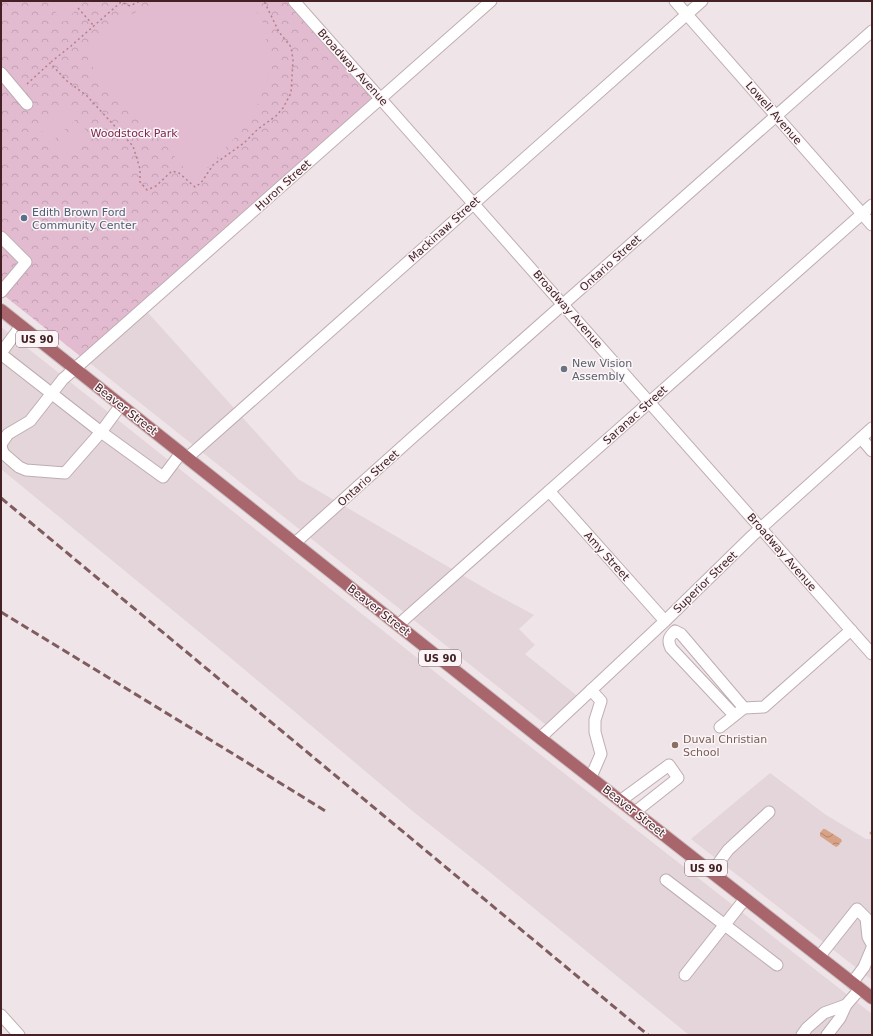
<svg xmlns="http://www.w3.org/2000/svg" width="873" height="1036" font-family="'DejaVu Sans',sans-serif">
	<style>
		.built { fill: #e3d5d9 }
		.park { fill: url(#park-crowns) }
		.garden { fill: #e2bbd1 }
		.water { fill: url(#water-waves) }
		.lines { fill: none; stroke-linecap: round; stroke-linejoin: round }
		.stream { stroke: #d8a287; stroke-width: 3 }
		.minor-casing { stroke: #bfadb1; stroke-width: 13 }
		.major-casing { stroke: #cac1c2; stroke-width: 14 }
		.path { stroke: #b58189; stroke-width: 1.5; stroke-dasharray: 2 3; stroke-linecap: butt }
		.minor { stroke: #fff; stroke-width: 11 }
		.major { stroke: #a8656b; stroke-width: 12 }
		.rail { stroke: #7e5c5f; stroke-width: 3; stroke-dasharray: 8 4; stroke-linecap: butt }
		.service-dot { fill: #5c6f8a; stroke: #fbf5f7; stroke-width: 1.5 }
		.worship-dot { fill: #6b7280; stroke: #fbf5f7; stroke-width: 1.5 }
		.education-dot { fill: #8d6e63; stroke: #fbf5f7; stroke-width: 1.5 }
		.labels { text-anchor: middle; stroke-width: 3; stroke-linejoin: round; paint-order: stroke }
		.shield { fill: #fbf5f7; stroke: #7a6164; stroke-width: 1 }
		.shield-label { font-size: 10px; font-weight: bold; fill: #432125 }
		.street-label { font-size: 11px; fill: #432125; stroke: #fbf5f7 }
		.park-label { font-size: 11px; fill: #7e274e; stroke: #fbf5f7 }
		.service-label { font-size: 11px; fill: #4e5e75; stroke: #fbf5f7; text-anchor: start }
		.worship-label { font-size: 11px; fill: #5b616d; stroke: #fbf5f7; text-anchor: start }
		.education-label { font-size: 11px; fill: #785e54; stroke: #fbf5f7; text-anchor: start }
	</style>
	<defs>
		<pattern id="park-crowns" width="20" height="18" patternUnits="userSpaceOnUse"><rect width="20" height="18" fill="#e2bbd1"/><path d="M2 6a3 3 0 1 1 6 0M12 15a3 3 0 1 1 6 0" fill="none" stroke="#c3a0b3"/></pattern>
		<pattern id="water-waves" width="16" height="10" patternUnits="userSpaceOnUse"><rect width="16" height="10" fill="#d8a287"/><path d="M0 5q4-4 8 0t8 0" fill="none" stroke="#b1846e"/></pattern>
	</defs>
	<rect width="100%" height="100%" fill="#efe4e7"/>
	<g class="built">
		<path d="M 141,305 L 298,479 L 493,593 L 534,615 L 519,629 L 535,645 L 525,654 L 586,703 L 555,732 L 81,356 Z"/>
		<path d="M 1,327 L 450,684 L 872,1014 L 872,1035 L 689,1035 L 486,869 L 415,813 L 232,659 L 1,469 Z"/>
		<path d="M 770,773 L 826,815 L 866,839 L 872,839 L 872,980 L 691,839 Z"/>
	</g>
	<path class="park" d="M 1,1 L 287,1 L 374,97 L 141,305 L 80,356 L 1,293 Z"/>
	<g class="garden">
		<path d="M 46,1 L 85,1 L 64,22 Z"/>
		<path d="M 157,1 L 248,1 L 262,19 L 272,69 L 251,120 L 195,181 L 140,114 L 114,93 L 88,61 L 89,44 L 122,19 L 153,4 Z"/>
		<path d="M 66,108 L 76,119 L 52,142 L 41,130 Z"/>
		<path d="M 80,123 L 90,135 L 65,157 L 55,145 Z"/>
	</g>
	<path class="water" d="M 823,829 L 825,829 L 841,839 L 842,841 L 838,846 L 836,847 L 820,836 L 820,833 Z"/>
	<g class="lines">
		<path class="stream" d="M 871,833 L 872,833"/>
		<defs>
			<g id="minor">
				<path d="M 294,1 L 872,654"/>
				<path d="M 675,1 L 872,225"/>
				<path d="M 1,73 L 27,104"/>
				<path d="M 1,237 L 26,262 L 1,292"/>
				<path d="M 1,353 L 21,326"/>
				<path d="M 1,354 L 101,432 L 163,477 L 181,453"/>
				<path d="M 861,438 L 872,451"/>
				<path d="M 1,444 L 8,434 L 30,421 L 63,379 L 87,358 L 491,1"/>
				<path d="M 1,445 L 2,450 L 4,454 L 19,467 L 26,470 L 65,473 L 101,432 L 121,405"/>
				<path d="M 187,458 L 702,1"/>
				<path d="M 549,491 L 665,621"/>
				<path d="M 295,543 L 413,437 L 872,31"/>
				<path d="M 398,625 L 872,205"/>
				<path d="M 734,715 L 671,648 C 667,640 669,637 675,631 L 681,634 L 744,708"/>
				<path d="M 720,727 L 744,708 L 764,707 L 851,630"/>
				<path d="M 540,738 L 665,621 L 752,536 L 872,428"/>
				<path d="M 591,777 L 601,754 L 595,732 L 595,720 L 601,701 L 591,690"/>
				<path d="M 620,801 L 669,765 L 678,778 L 635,812"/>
				<path d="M 712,872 L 728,850 L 769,812"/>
				<path d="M 666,880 L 777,965"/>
				<path d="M 819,957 L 857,909 L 866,918 L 868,937 L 872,944"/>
				<path d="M 685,975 L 745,899"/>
				<path d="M 852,983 L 864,967 L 872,948"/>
				<path d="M 1,1015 L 19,1035"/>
				<path d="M 802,1035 L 807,1028 L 824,1013 L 846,1005 L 860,989"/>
				<path d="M 827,1035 L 840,1018 L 846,1005"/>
			</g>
			<path id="major" d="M 1,310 L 540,738 L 872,998"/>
		</defs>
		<use href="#minor" class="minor-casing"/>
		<use href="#major" class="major-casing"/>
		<g class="path">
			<path d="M 78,8 L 94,26"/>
			<path d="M 51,62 L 71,46 L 121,2 L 130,6 L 140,1"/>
			<path d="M 27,84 L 50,63 L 67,81 L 87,96 L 133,146 L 140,169 L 140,182 L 147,190 L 156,186 L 172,171 L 179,173 L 195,187 L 201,183 L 213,165 L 244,143 L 258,129 L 276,116 L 283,108 L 291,93 L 293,60 L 291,47 L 279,32 L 264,1"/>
		</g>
		<use href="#minor" class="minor"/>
		<use href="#major" class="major"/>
		<g class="rail">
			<path d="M 1,498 L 648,1035"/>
			<path d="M 1,612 L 235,755 L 327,812"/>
		</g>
	</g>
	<circle class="service-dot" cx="24" cy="218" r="4"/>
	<circle class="worship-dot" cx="564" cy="369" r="4"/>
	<circle class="education-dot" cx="675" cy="745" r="4"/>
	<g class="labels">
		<g class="shield">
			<rect x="16" y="331" width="42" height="16" rx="3"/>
			<rect x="419" y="650" width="42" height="16" rx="3"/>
			<rect x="685" y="860" width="42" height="16" rx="3"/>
		</g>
		<g class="shield-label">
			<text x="37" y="343">US 90</text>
			<text x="440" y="662">US 90</text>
			<text x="706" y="872">US 90</text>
		</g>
		<g class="street-label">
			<text transform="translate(353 67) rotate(48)" y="4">Broadway Avenue</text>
			<text transform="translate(774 113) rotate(49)" y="4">Lowell Avenue</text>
			<text transform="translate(283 185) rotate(-42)" y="4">Huron Street</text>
			<text transform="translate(444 229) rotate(-42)" y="4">Mackinaw Street</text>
			<text transform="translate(610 263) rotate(-42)" y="4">Ontario Street</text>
			<text transform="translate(568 309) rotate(49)" y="4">Broadway Avenue</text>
			<text transform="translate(126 409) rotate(38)" y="4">Beaver Street</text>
			<text transform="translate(635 415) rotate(-42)" y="4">Saranac Street</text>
			<text transform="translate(368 478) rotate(-42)" y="4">Ontario Street</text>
			<text transform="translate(782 552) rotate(49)" y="4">Broadway Avenue</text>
			<text transform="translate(607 556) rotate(48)" y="4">Amy Street</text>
			<text transform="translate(705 582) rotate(-44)" y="4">Superior Street</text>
			<text transform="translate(379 610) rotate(38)" y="4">Beaver Street</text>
			<text transform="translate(634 811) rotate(38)" y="4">Beaver Street</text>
		</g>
		<g class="park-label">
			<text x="134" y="137">Woodstock Park</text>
		</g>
		<g class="service-label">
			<text x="32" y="216">Edith Brown Ford<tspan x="32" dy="13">Community Center</tspan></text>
		</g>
		<g class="worship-label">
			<text x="572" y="367">New Vision<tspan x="572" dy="13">Assembly</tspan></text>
		</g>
		<g class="education-label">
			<text x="683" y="743">Duval Christian<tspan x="683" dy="13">School</tspan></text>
		</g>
	</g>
	<rect width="873" height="1036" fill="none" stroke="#432125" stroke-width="4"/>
</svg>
